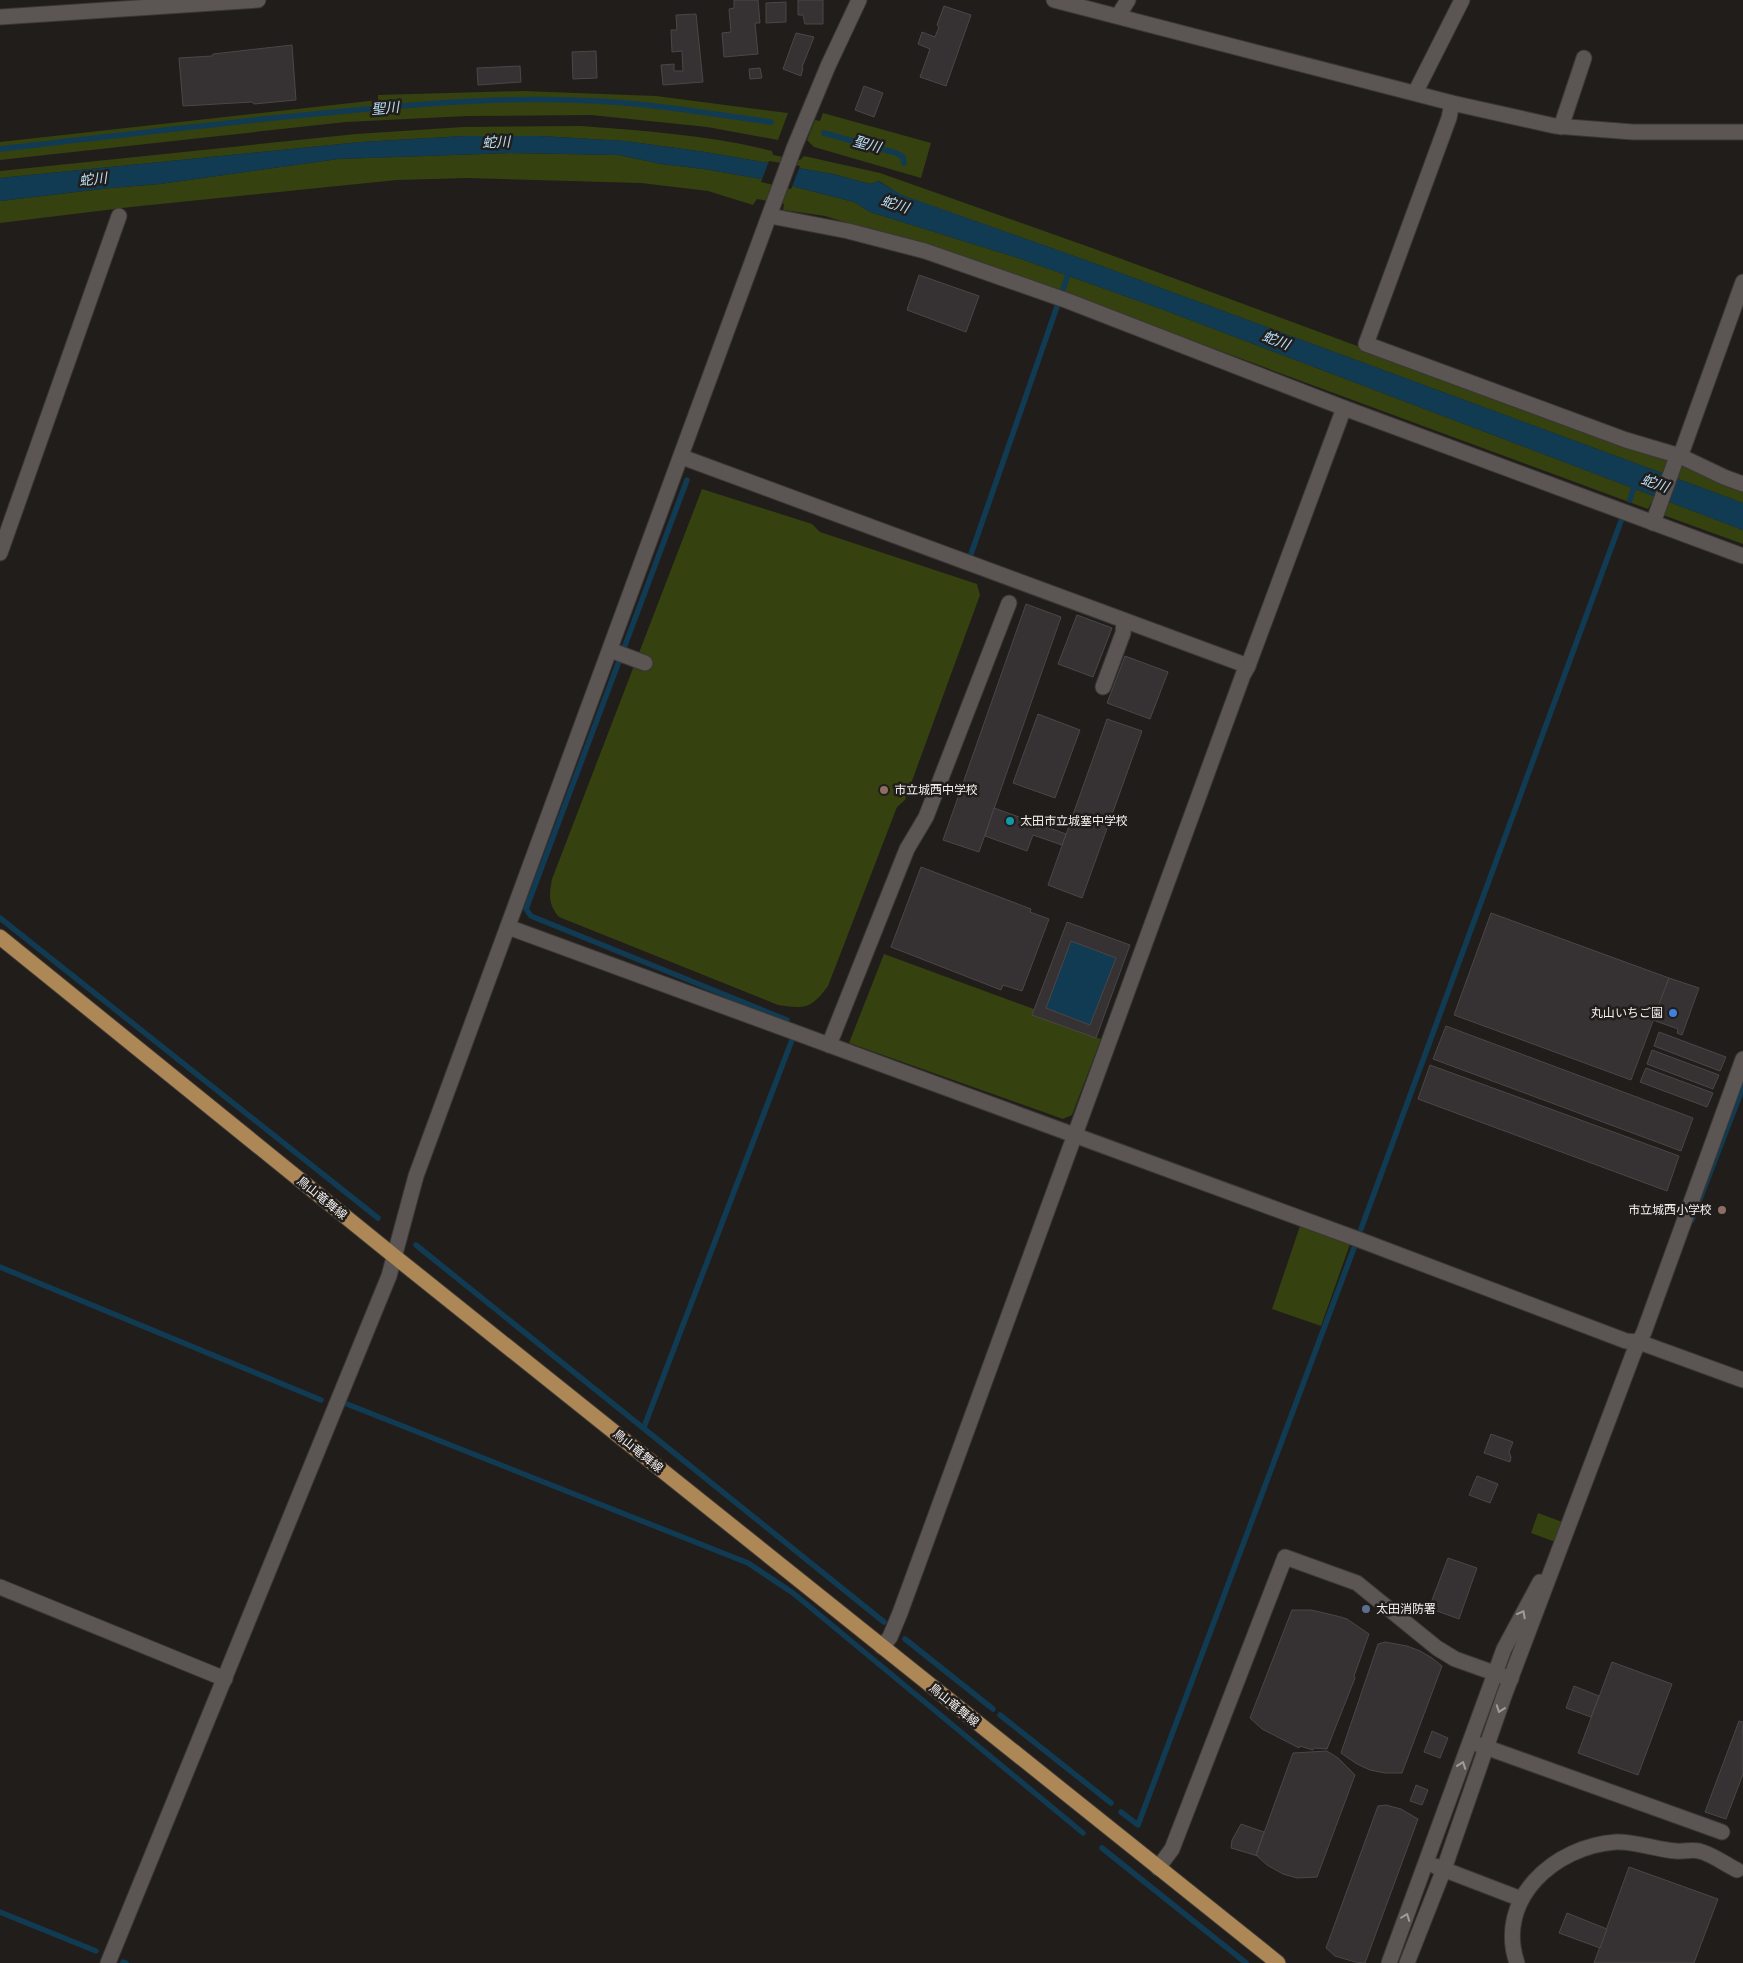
<svg xmlns="http://www.w3.org/2000/svg" width="1743" height="1963" font-family="'Work Sans','Noto Sans JP',sans-serif">
	<style>
		.green { fill: #35410f }
		.water { fill: #113b52 }
		.pier { fill: #211d1b }
		.lines { fill: none; stroke-linecap: round; stroke-linejoin: round }
		.stream { stroke: #113b52; stroke-width: 5.5 }
		.building { fill: #363133; stroke: #4b4648; fill-rule: evenodd }
		.minor-casing { stroke: #3a3735; stroke-width: 17 }
		.major-casing { stroke: #3a3735; stroke-width: 17 }
		.minor { stroke: #5b5654; stroke-width: 15 }
		.major { stroke: #ad8856; stroke-width: 15 }
		.oneway { stroke: #a09c9a }
		.education-dot { fill: #8d6e63; stroke: #211d1b; stroke-width: 2 }
		.culture-dot { fill: #0f9aa8; stroke: #211d1b; stroke-width: 2 }
		.shop-dot { fill: #3f7fe0; stroke: #211d1b; stroke-width: 2 }
		.service-dot { fill: #5c6f8a; stroke: #211d1b; stroke-width: 2 }
		.labels { text-anchor: middle; stroke-width: 5; stroke-linejoin: round; paint-order: stroke }
		.poi-label { font-size: 12px; fill: #f4f1f0; stroke: #211d1b; text-anchor: start }
		.street-label { font-size: 12px; fill: #f4f1f0; stroke: #211d1b }
		.water-label { font-size: 14px; font-style: italic; fill: #b9e0f8; stroke: #211d1b }
	</style>
	<rect width="100%" height="100%" fill="#211d1b"/>
	<g class="green">
		<path d="M 523,91 L 656,96 L 788,113 L 778,140 L 707,127 L 591,115 L 468,116 L 346,122 L 0,160 L 0,142 L 378,100 L 378,95 Z"/>
		<path d="M 823,113 L 931,143 L 921,178 L 814,147 L 807,140 L 815,120 L 820,121 Z"/>
		<path d="M 581,126 C 645,131 710,135 772,151 L 773,155 L 800,160 L 804,156 L 880,173 L 1092,248 L 1682,466 L 1743,489 L 1743,503 L 1088,261 L 901,195 L 879,181 L 870,184 L 833,174 L 705,152 L 625,141 L 539,136 L 465,136 L 361,142 L 0,178 L 0,171 L 356,134 L 463,127 Z"/>
		<path d="M 510,153 L 619,155 L 661,164 L 704,169 L 772,181 L 854,202 L 870,212 L 1015,257 L 1164,310 L 1743,530 L 1743,544 L 1663,515 L 1665,509 L 1651,503 L 1648,509 L 1028,280 L 825,216 L 783,210 L 784,204 L 757,199 L 753,205 L 708,191 L 641,183 L 467,178 L 397,180 L 131,207 L 0,223 L 0,201 L 110,188 L 160,184 L 338,159 Z"/>
		<path d="M 702,489 L 812,524 L 820,532 L 977,584 L 980,595 L 905,800 L 897,807 L 828,986 C 811,1009 805,1009 778,1005 L 559,917 C 548,904 549,895 552,879 Z"/>
		<path d="M 884,954 L 1034,1009 L 1032,1015 L 1101,1039 L 1072,1115 L 1063,1119 L 849,1043 Z"/>
		<path d="M 1300,1226 L 1350,1244 L 1321,1326 L 1272,1309 Z"/>
		<path d="M 1538,1513 L 1565,1523 L 1558,1543 L 1531,1533 Z"/>
	</g>
	<g class="water">
		<path d="M 465,136 L 539,136 L 625,141 L 705,152 L 833,174 L 870,184 L 878,181 L 902,195 L 1088,261 L 1743,503 L 1743,530 L 1164,310 L 1015,257 L 870,212 L 854,202 L 772,181 L 704,169 L 661,164 L 619,155 L 510,153 L 338,159 L 160,184 L 110,188 L 0,201 L 0,178 L 361,142 Z"/>
		<path d="M 1071,941 L 1116,958 L 1090,1025 L 1046,1008 Z"/>
	</g>
	<path class="pier" d="M 769,161 L 800,166 L 791,189 L 761,182 Z"/>
	<g class="lines">
		<g class="stream">
			<path d="M 824,133 L 896,153 L 903,157 L 904,163"/>
			<path d="M 0,149 C 108,137 216,123 325,113 C 415,104 507,96 597,101 C 655,104 713,114 771,122"/>
			<path d="M 687,480 L 526,909 L 531,916 L 787,1020"/>
			<path d="M 1630,500 L 1635,483"/>
			<path d="M 970,557 L 1070,269"/>
			<path d="M 0,918 L 378,1218"/>
			<path d="M 1692,1220 L 1743,1087"/>
			<path d="M 1361,1229 L 1621,521"/>
			<path d="M 416,1245 L 884,1622"/>
			<path d="M 0,1267 L 321,1400"/>
			<path d="M 347,1404 L 748,1563 L 793,1593 L 1083,1833"/>
			<path d="M 644,1427 L 792,1040"/>
			<path d="M 905,1639 L 993,1709"/>
			<path d="M 1000,1715 L 1111,1803"/>
			<path d="M 1121,1812 L 1138,1825 L 1354,1248"/>
			<path d="M 1102,1848 L 1246,1963"/>
			<path d="M 0,1912 L 96,1951"/>
			<path d="M 123,1962 L 126,1963"/>
		</g>
	</g>
	<g class="building">
		<path d="M 734,0 L 758,0 L 760,23 L 755,23 L 758,54 L 724,57 L 722,33 L 731,32 L 729,9 L 734,8 Z"/>
		<path d="M 798,0 L 823,0 L 823,24 L 805,24 L 803,15 L 798,15 Z"/>
		<path d="M 786,2 L 786,22 L 766,23 L 766,3 Z"/>
		<path d="M 944,6 L 971,15 L 946,86 L 920,77 L 930,49 L 918,44 L 922,32 L 935,37 L 939,27 L 937,25 Z"/>
		<path d="M 696,14 L 703,82 L 663,85 L 661,65 L 674,64 L 674,71 L 683,71 L 682,51 L 672,52 L 671,30 L 677,30 L 676,15 Z"/>
		<path d="M 796,33 L 814,37 L 802,67 L 803,68 L 801,76 L 783,69 Z"/>
		<path d="M 292,45 L 296,100 L 254,104 L 252,102 L 183,106 L 179,58 L 212,56 L 213,54 Z"/>
		<path d="M 596,51 L 597,78 L 573,79 L 572,52 Z"/>
		<path d="M 520,66 L 521,82 L 478,85 L 477,68 Z"/>
		<path d="M 760,68 L 762,78 L 750,79 L 749,69 Z"/>
		<path d="M 864,86 L 883,93 L 874,117 L 855,110 Z"/>
		<path d="M 919,275 L 979,296 L 966,332 L 907,310 Z"/>
		<path d="M 1026,604 L 1061,617 L 979,852 L 943,840 Z"/>
		<path d="M 1077,615 L 1112,628 L 1093,677 L 1058,664 Z"/>
		<path d="M 1125,656 L 1168,672 L 1150,719 L 1107,703 Z"/>
		<path d="M 1038,714 L 1080,730 L 1055,798 L 1013,783 Z"/>
		<path d="M 1107,719 L 1142,731 L 1082,898 L 1048,885 Z"/>
		<path d="M 994,808 L 1066,834 L 1062,845 L 1033,835 L 1027,851 L 985,836 Z"/>
		<path d="M 921,867 L 1031,909 L 1030,912 L 1049,919 L 1022,991 L 1003,985 L 1001,990 L 891,947 Z"/>
		<path d="M 1491,913 L 1669,978 L 1631,1080 L 1454,1015 Z"/>
		<path d="M 1067,922 L 1130,945 L 1096,1038 L 1032,1015 ZM 1071,941 L 1116,958 L 1090,1025 L 1046,1008 Z"/>
		<path d="M 1669,978 L 1699,988 L 1682,1035 L 1677,1033 L 1678,1029 L 1653,1020 Z"/>
		<path d="M 1446,1026 L 1693,1118 L 1681,1151 L 1433,1059 Z"/>
		<path d="M 1659,1032 L 1726,1057 L 1720,1071 L 1654,1046 Z"/>
		<path d="M 1652,1050 L 1719,1075 L 1713,1089 L 1647,1064 Z"/>
		<path d="M 1430,1065 L 1679,1156 L 1667,1191 L 1418,1099 Z"/>
		<path d="M 1646,1068 L 1713,1093 L 1707,1107 L 1640,1082 Z"/>
		<path d="M 1491,1434 L 1513,1442 L 1509,1452 L 1511,1457 L 1510,1462 L 1484,1453 Z"/>
		<path d="M 1477,1476 L 1498,1484 L 1490,1503 L 1469,1495 Z"/>
		<path d="M 1448,1558 L 1477,1568 L 1459,1619 L 1429,1608 Z"/>
		<path d="M 1292,1610 L 1311,1610 L 1337,1616 L 1347,1619 L 1369,1634 L 1354,1676 L 1355,1678 L 1327,1749 L 1314,1748 L 1313,1750 L 1300,1746 L 1299,1748 L 1262,1729 L 1250,1718 Z"/>
		<path d="M 1385,1642 L 1407,1646 L 1420,1651 L 1432,1658 L 1442,1666 L 1402,1773 L 1385,1773 L 1370,1770 L 1357,1764 L 1341,1753 L 1378,1644 Z"/>
		<path d="M 1612,1662 L 1672,1684 L 1638,1775 L 1578,1753 Z"/>
		<path d="M 1574,1686 L 1599,1696 L 1591,1717 L 1566,1708 Z"/>
		<path d="M 1739,1721 L 1743,1722 L 1743,1774 L 1726,1819 L 1705,1812 Z"/>
		<path d="M 1432,1731 L 1448,1738 L 1440,1758 L 1424,1752 Z"/>
		<path d="M 1327,1751 L 1338,1758 L 1355,1775 L 1317,1877 L 1297,1878 L 1283,1874 L 1267,1865 L 1256,1855 L 1293,1753 Z"/>
		<path d="M 1416,1785 L 1428,1790 L 1422,1805 L 1410,1801 Z"/>
		<path d="M 1386,1805 L 1401,1809 L 1418,1819 L 1365,1963 L 1355,1962 L 1335,1956 L 1326,1948 L 1378,1806 Z"/>
		<path d="M 1241,1824 L 1264,1832 L 1256,1855 L 1258,1856 L 1231,1848 L 1232,1840 Z"/>
		<path d="M 1629,1867 L 1718,1899 L 1694,1963 L 1594,1963 Z"/>
		<path d="M 1567,1913 L 1607,1929 L 1600,1948 L 1559,1933 Z"/>
	</g>
	<g class="lines">
		<defs>
			<g id="minor">
				<path d="M 1054,0 L 1452,103 L 1555,126 L 1633,132 L 1743,132"/>
				<path d="M 1118,16 L 1128,0"/>
				<path d="M 0,17 L 258,0"/>
				<path d="M 1415,93 L 1462,0"/>
				<path d="M 1452,103 L 1449,118 L 1366,344 L 1626,440 L 1680,456 L 1724,477 L 1743,484"/>
				<path d="M 1561,127 L 1584,58"/>
				<path d="M 770,216 L 848,231 L 925,251 L 1068,301 L 1344,408 L 1743,556"/>
				<path d="M 682,457 L 1248,666"/>
				<path d="M 1653,523 L 1675,462 L 1680,456 L 1684,446 L 1743,282"/>
				<path d="M 0,553 L 119,216"/>
				<path d="M 610,650 L 645,663"/>
				<path d="M 1103,687 L 1123,633 L 1124,621"/>
				<path d="M 508,927 L 1360,1240 L 1626,1341 L 1639,1342 L 1743,1380"/>
				<path d="M 829,1045 L 907,849 L 926,817 L 1009,603"/>
				<path d="M 0,1587 L 225,1679"/>
				<path d="M 882,1647 L 890,1637 L 900,1613 L 1243,675 L 1248,666 L 1344,408"/>
				<path d="M 1477,1744 L 1722,1832"/>
				<path d="M 1435,1866 L 1521,1899"/>
				<path d="M 1158,1868 L 1172,1849 L 1285,1557 L 1357,1583 L 1437,1648 L 1455,1659 L 1511,1679"/>
				<path d="M 108,1963 L 389,1276 L 416,1176 L 794,148 L 828,66 L 859,0"/>
				<path d="M 1389,1963 L 1504,1649 L 1540,1582"/>
				<path d="M 1407,1963 L 1444,1869 L 1504,1696 L 1634,1352 L 1644,1332 L 1743,1059"/>
				<path d="M 1517,1963 C 1495,1899 1555,1846 1616,1842 C 1635,1841 1657,1850 1676,1851 C 1684,1852 1692,1849 1699,1851 C 1712,1854 1725,1864 1737,1870"/>
			</g>
			<path id="major" d="M 0,937 L 394,1256 L 1278,1963"/>
		</defs>
		<use href="#minor" class="minor-casing"/>
		<use href="#major" class="major-casing"/>
		<use href="#minor" class="minor"/>
		<use href="#major" class="major"/>
	</g>
	<defs><path id="oneway-chevron" d="M-2-3.5L2.5 0L-2 3.5" fill="none" stroke-width="1.6" stroke-linecap="round" stroke-linejoin="round" transform="scale(1.25)"/></defs>
	<g class="oneway">
		<use href="#oneway-chevron" transform="translate(1522 1614) rotate(-62)"/>
		<use href="#oneway-chevron" transform="translate(1500 1709) rotate(110)"/>
		<use href="#oneway-chevron" transform="translate(1462 1765) rotate(-70)"/>
		<use href="#oneway-chevron" transform="translate(1406 1917) rotate(-69)"/>
	</g>
	<g class="education-dot">
		<circle cx="884" cy="790" r="5"/>
		<circle cx="1722" cy="1210" r="5"/>
	</g>
	<circle class="culture-dot" cx="1010" cy="821" r="5"/>
	<circle class="shop-dot" cx="1673" cy="1013" r="5"/>
	<circle class="service-dot" cx="1366" cy="1609" r="5"/>
	<g class="labels">
		<g class="poi-label">
			<text x="894" y="794">市立城西中学校</text>
			<text x="1020" y="825">太田市立城塞中学校</text>
			<text x="1663" y="1017" text-anchor="end">丸山いちご園</text>
			<text x="1712" y="1214" text-anchor="end">市立城西小学校</text>
			<text x="1376" y="1613">太田消防署</text>
		</g>
		<g class="street-label">
			<text transform="translate(322 1198) rotate(39)" y="4">鳥山竜舞線</text>
			<text transform="translate(638 1451) rotate(39)" y="4">鳥山竜舞線</text>
			<text transform="translate(954 1705) rotate(39)" y="4">鳥山竜舞線</text>
		</g>
		<g class="water-label">
			<text transform="translate(385 108) rotate(-5)" y="5">聖川</text>
			<text transform="translate(496 142) rotate(-2)" y="5">蛇川</text>
			<text transform="translate(867 144) rotate(15)" y="5">聖川</text>
			<text transform="translate(93 179) rotate(-6)" y="5">蛇川</text>
			<text transform="translate(895 204) rotate(18)" y="5">蛇川</text>
			<text transform="translate(1276 340) rotate(21)" y="5">蛇川</text>
			<text transform="translate(1655 483) rotate(19)" y="5">蛇川</text>
		</g>
	</g>
</svg>
